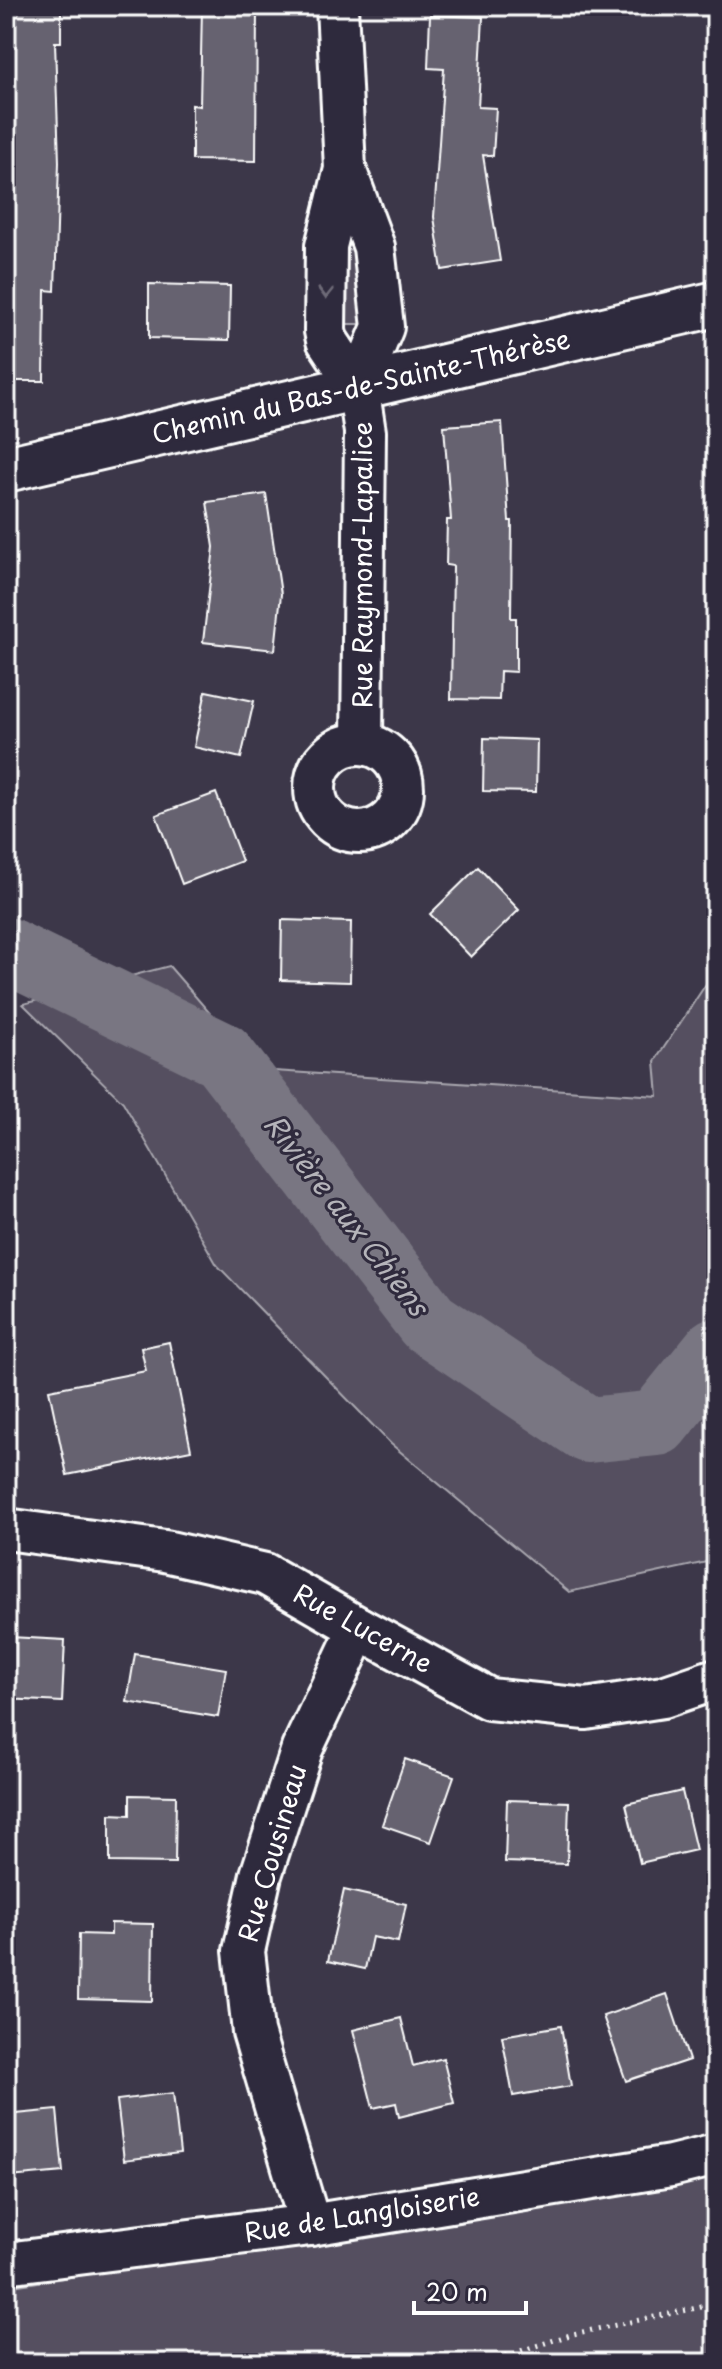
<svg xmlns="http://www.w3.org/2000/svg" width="722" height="2369" font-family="'Playpen Sans',sans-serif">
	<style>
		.green { fill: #555060; stroke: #aaa8b0; stroke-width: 2 }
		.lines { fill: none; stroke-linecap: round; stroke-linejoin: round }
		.river { stroke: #797682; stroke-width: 66 }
		.building { fill: #666270; stroke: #fff; stroke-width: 2 }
		.street-casing { stroke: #fff; stroke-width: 46 }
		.secondary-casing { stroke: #fff; stroke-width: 50 }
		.path { stroke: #fff; stroke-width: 5; stroke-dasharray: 2 6; stroke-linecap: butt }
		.street { stroke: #2f2a3d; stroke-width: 40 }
		.secondary { stroke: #2f2a3d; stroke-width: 44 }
		.oneway { stroke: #6d6a77 }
		.labels { text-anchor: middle; stroke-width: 6; stroke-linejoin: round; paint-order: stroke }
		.street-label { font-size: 26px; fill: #fff; stroke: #2f2a3d }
		.water-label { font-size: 28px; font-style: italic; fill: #b5b4ba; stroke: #2f2a3d }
	</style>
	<rect width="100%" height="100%" fill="#3c3749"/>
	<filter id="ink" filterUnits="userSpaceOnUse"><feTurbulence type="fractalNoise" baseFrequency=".0125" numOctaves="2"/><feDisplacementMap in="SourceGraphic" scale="16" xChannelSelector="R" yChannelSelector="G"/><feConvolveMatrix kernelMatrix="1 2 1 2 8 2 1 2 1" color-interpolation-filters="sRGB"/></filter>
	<g filter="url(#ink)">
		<g class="green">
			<path d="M 356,250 L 362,324 L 345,324 L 346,251 Z"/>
			<path d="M 169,966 L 259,1070 L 658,1096 L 655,1061 L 716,969 L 716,1560 L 569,1592 L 391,1444 L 217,1265 L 123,1102 L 23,1004 Z"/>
			<path d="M 716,2171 L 716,2361 L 708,2363 L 6,2363 L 6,2287 L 333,2236 Z"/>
		</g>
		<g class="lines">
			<path class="river" d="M 6,950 L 222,1055 L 428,1322 L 588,1430 L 657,1423 L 716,1350"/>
		</g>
		<g class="building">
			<path d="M 10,6 L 61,6 L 61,42 L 55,42 L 59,162 L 55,291 L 45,290 L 44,381 L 6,381 L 6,78 L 8,78 Z"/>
			<path d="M 202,6 L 257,6 L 256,161 L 192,160 L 192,105 L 200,106 Z"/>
			<path d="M 430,15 L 483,17 L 478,107 L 496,108 L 493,156 L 483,155 L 500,261 L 442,270 L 434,217 L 444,69 L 428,68 Z"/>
			<path d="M 149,284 L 230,286 L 229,340 L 149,338 Z"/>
			<path d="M 502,422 L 509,521 L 512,521 L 511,618 L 516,618 L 516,672 L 500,671 L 499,700 L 451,699 L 453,566 L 446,565 L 447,520 L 451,520 L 444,426 Z"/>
			<path d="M 266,494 L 281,594 L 275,650 L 203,642 L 214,547 L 207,502 Z"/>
			<path d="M 206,691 L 254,701 L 241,758 L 194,747 Z"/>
			<path d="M 484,738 L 537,740 L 536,792 L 483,791 Z"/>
			<path d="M 216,793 L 242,861 L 182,884 L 156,815 Z"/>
			<path d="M 478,867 L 519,910 L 471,957 L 430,914 Z"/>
			<path d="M 282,920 L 351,922 L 350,982 L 281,980 Z"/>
			<path d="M 169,1342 L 191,1450 L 67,1475 L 49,1390 L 146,1371 L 141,1348 Z"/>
			<path d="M 10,1637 L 65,1640 L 62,1702 L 6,1699 Z"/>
			<path d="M 135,1654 L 226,1669 L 218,1717 L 127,1702 Z"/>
			<path d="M 405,1759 L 454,1776 L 431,1842 L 382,1825 Z"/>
			<path d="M 682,1791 L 696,1850 L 640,1863 L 626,1804 Z"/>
			<path d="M 130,1795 L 176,1796 L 175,1863 L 110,1862 L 110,1814 L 130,1815 Z"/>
			<path d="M 507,1800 L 569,1802 L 567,1864 L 505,1862 Z"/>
			<path d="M 344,1890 L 406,1904 L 398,1942 L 372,1937 L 365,1969 L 328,1961 Z"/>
			<path d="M 111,1923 L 153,1924 L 152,2001 L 78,1999 L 79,1934 L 111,1935 Z"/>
			<path d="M 667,1994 L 689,2060 L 626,2081 L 603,2016 Z"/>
			<path d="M 401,2018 L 413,2066 L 443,2058 L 454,2103 L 399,2117 L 396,2103 L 373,2108 L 353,2030 Z"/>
			<path d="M 561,2026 L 571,2086 L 513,2096 L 502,2036 Z"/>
			<path d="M 173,2093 L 180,2153 L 124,2160 L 117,2100 Z"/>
			<path d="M 57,2110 L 63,2172 L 10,2177 L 6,2115 Z"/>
		</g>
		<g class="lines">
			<defs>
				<g id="street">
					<path d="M 337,6 L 345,169 L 326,246 L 325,331 L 327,340 L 358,387 L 365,432 L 362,744"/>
					<path d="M 345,169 L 374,247 L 383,327 L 358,387"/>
					<circle cx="359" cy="788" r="44"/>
					<path d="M 6,1529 L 165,1551 L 265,1574 L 359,1628 L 489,1699 L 586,1709 L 663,1697 L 716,1679"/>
					<path d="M 310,2225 L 253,2032 L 244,1951 L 261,1875 L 302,1749 L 359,1628"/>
					<path d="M 6,2263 L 310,2225 L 671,2166 L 716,2155"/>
				</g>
				<path id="secondary" d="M 6,469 C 243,414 480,360 716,304"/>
			</defs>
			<use href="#street" class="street-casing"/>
			<use href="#secondary" class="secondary-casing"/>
			<path class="path" d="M 483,2363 L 573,2334 L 716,2304"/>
			<use href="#street" class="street"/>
			<use href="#secondary" class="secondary"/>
		</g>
		<defs><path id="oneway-chevron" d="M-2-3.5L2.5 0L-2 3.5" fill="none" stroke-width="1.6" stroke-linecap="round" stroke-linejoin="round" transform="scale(2)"/></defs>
		<use class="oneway" href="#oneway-chevron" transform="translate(326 293) rotate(91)"/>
	</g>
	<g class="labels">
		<g class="street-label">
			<text transform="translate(361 387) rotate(-13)" y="9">Chemin du Bas-de-Sainte-Thérèse</text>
			<text transform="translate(363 565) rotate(-90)" y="9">Rue Raymond-Lapalice</text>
			<text transform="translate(363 1629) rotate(29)" y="9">Rue Lucerne</text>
			<text transform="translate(273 1853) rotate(-74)" y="9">Rue Cousineau</text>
			<text transform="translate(362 2215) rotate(-9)" y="9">Rue de Langloiserie</text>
		</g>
		<g class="water-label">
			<text transform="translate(346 1215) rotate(52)" y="10">Rivière aux Chiens</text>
		</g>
	</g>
	<rect width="722" height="2369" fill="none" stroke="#2f2a3d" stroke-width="32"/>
	<rect x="16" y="16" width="690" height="2337" fill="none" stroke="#fff" stroke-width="3" filter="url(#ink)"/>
	<path d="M414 2301v12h112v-12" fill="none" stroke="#ffffff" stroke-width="4"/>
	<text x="426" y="2301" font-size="24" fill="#ffffff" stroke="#2f2a3d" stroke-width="6" paint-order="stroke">20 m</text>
</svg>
